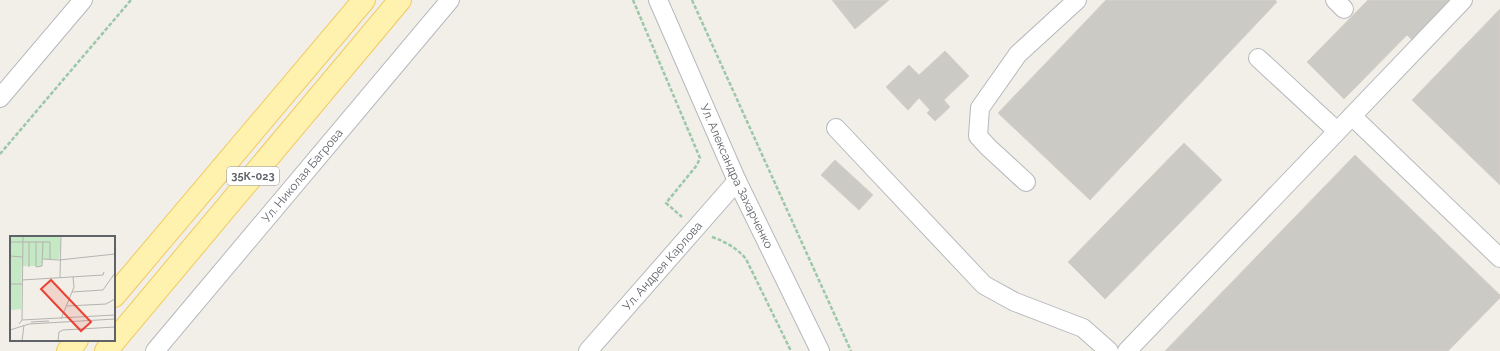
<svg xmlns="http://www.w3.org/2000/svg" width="1500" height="351" font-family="Raleway,sans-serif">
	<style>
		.building { fill: #cccac5; stroke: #d6d1c6 }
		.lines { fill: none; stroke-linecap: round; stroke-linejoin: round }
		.minor-casing { stroke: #b5b8bc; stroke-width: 20 }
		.major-casing { stroke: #f2c960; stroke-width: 24 }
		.path { stroke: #9cc7a9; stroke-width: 2.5; stroke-dasharray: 4 2; stroke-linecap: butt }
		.minor { stroke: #fff; stroke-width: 18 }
		.major { stroke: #fff2af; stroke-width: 22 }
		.labels { text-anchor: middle; stroke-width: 3.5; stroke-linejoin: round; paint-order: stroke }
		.shield { fill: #fff; stroke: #8f9295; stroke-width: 1 }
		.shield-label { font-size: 11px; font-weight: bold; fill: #5f6368 }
		.street-label { font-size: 12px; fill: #5f6368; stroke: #fff }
		.inset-road { fill: none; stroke: #b3b3b1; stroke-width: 1 }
		.view { fill: #ea4335; fill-opacity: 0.15; stroke: #ea4335; stroke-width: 2 }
		.inset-edge { fill: none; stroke: #5f6368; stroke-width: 2 }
	</style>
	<rect width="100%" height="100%" fill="#f1efe8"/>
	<g class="building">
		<path d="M 832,0 L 889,0 L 855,29 Z"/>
		<path d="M 1106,0 L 1275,0 L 1277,2 L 1090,200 L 998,113 Z"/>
		<path d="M 1368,0 L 1451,0 L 1412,40 L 1407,35 L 1344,99 L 1307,62 Z"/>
		<path d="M 1500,9 L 1500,185 L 1412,100 Z"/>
		<path d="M 945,51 L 969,76 L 944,100 L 950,107 L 935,121 L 927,113 L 930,110 L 919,98 L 908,110 L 886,87 L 909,65 L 919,75 Z"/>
		<path d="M 1184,143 L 1222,180 L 1105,299 L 1068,262 Z"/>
		<path d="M 1355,155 L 1500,295 L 1500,298 L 1448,351 L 1165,351 Z"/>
		<path d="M 835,160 L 873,195 L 859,210 L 821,175 Z"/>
	</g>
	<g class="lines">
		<defs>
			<g id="minor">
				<path id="s1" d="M 658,0 L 737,181 L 820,351"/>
				<path d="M 1335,0 L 1344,9"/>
				<path d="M 1258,58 L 1337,131"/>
				<path d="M 0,98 L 83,0"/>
				<path d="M 1352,116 L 1500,258"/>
				<path d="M 836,128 L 984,285 L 1015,302 L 1083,328 L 1109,351"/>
				<path d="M 1026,182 L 988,147 L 978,136 L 980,108 L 1018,54 L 1077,0"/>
				<path id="s2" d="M 155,351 L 450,0"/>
				<path id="s3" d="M 588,351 L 737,181"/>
				<path d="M 1127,351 L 1463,0"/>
			</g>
			<g id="major">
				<path d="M 114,296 L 364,0"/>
				<path d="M 68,351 L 77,340"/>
				<path d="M 106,351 L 400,0"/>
			</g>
		</defs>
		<use href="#minor" class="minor-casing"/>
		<use href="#major" class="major-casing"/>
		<g class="path">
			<path d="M 633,0 L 700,158 L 697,165 L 666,203 L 682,217"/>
			<path d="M 692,0 L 851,351"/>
			<path d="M 0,154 L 131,0"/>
			<path d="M 712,237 C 726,242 737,248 746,259 L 791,351"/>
		</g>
		<use href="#minor" class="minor"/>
		<use href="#major" class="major"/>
	</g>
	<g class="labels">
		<rect class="shield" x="227" y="167" width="52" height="18" rx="3"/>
		<g class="shield-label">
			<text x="253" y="180">35К-023</text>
		</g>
		<g class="street-label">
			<text dy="4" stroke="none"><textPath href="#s2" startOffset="229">Ул. Николая Багрова</textPath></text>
			<text dy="4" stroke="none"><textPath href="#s1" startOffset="193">Ул. Александра Захарченко</textPath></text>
			<text dy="4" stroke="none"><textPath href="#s3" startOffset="113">Ул. Андрея Карлова</textPath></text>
		</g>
	</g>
	<g transform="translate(10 236)">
		<rect width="105" height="105" fill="#f1efe8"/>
		<path d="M 0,0 L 50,0 L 51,7 L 49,23 L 33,23 L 32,30 L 12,30 L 12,20 L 11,73 L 1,74 L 0,84 Z" fill="#c5e8c5"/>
		<path class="inset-road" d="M 0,6 L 40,6 L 40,23M 26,6 L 26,31 L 32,30 L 33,6M 0,20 L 12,21M 33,23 L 49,24 L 105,18M 19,31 L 19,6M 50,41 L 51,0M 12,44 L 93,39 L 94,36M 0,48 L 13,48M 62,56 L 93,54 L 105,37M 57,70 L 96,68 L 105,63M 51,83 L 64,51 L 63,41M 12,84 L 105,79M 21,86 L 39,85M 9,88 L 12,84 L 13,0M 0,94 L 19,88 L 105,83M 12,105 L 14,89M 48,105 L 49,96 L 53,94 L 105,91"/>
		<path class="view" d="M 41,44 L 81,86 L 71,95 L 31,53 Z"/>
		<rect width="105" height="105" class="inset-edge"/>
	</g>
</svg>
